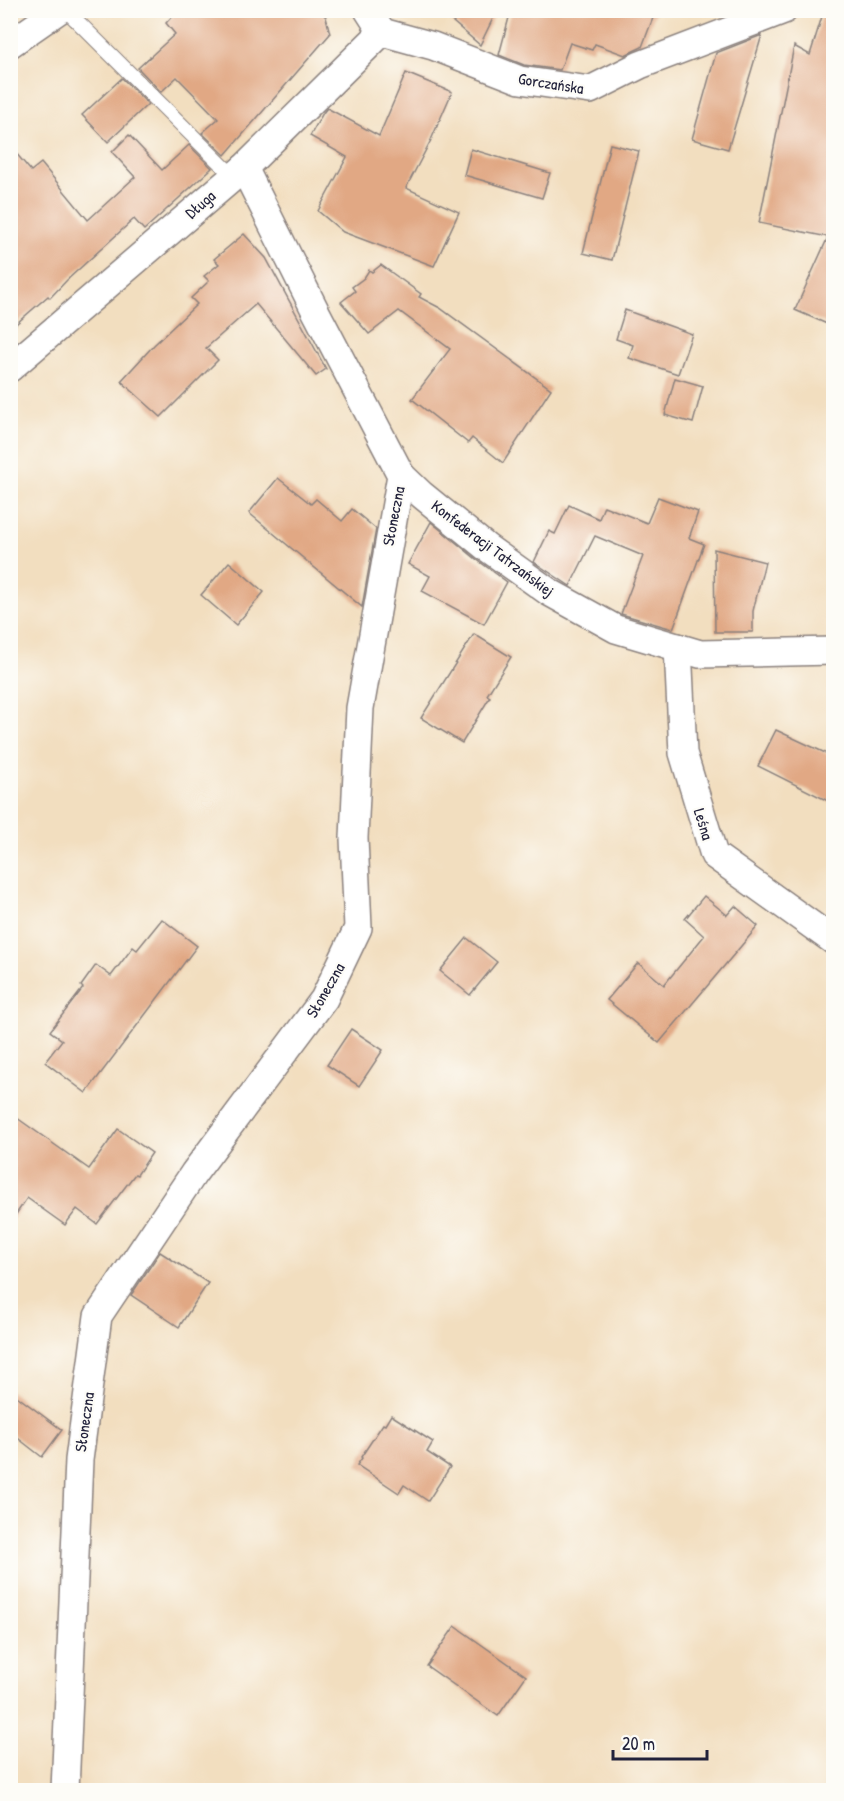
<svg xmlns="http://www.w3.org/2000/svg" width="844" height="1801" font-family="'Patrick Hand',sans-serif">
	<style>
		.building { fill: #e1a884 }
		.lines { fill: none; stroke-linecap: round; stroke-linejoin: round }
		.lane-casing { stroke: #8a807d; stroke-width: 16 }
		.street-casing { stroke: #8a807d; stroke-width: 30 }
		.lane { stroke: #fff; stroke-width: 14 }
		.street { stroke: #fff; stroke-width: 27 }
		.labels { text-anchor: middle; stroke-width: 4.5; stroke-linejoin: round; paint-order: stroke }
		.street-label { font-size: 16px; fill: #22223b; stroke: #fdfcf7 }
	</style>
	<rect width="100%" height="100%" fill="#fdfcf7"/>
	<filter id="ink" filterUnits="userSpaceOnUse"><feTurbulence type="fractalNoise" baseFrequency=".0167" numOctaves="2"/><feDisplacementMap in="SourceGraphic" scale="12" xChannelSelector="R" yChannelSelector="G"/><feConvolveMatrix kernelMatrix="1 2 1 2 8 2 1 2 1" color-interpolation-filters="sRGB"/></filter>
	<filter id="wash" filterUnits="userSpaceOnUse"><feTurbulence type="fractalNoise" baseFrequency=".008" numOctaves="4" result="noise"/><feDisplacementMap in="SourceGraphic" scale="24" xChannelSelector="R" yChannelSelector="G"/><feGaussianBlur stdDeviation="1.35" result="paint"/><feColorMatrix in="noise" values="0 0 0 0 0 0 0 0 0 0 0 0 0 0 0 0 0 1.4 0 .05"/><feComposite in="paint" operator="in"/></filter>
	<g filter="url(#wash)">
		<rect width="100%" height="100%" fill="#f2debf"/>
		<g id="blocks">
			<g class="building">
				<path d="M 178,10 L 319,10 L 326,17 L 330,34 L 225,155 L 202,133 L 218,119 L 177,77 L 161,92 L 138,68 L 175,34 L 166,23 Z"/>
				<path d="M 439,10 L 497,10 L 480,45 Z"/>
				<path d="M 511,10 L 656,10 L 642,47 L 625,55 L 595,44 L 592,50 L 570,43 L 560,70 L 524,65 L 499,55 Z"/>
				<path d="M 824,10 L 834,10 L 834,327 L 795,310 L 828,237 L 759,223 L 794,46 L 810,55 Z"/>
				<path d="M 762,35 L 728,149 L 692,139 L 716,53 Z"/>
				<path d="M 406,73 L 452,92 L 431,140 L 406,188 L 459,212 L 434,266 L 343,232 L 318,211 L 347,157 L 310,136 L 323,113 L 327,108 L 379,136 Z"/>
				<path d="M 122,78 L 148,104 L 108,142 L 82,115 Z"/>
				<path d="M 129,135 L 162,170 L 189,145 L 212,168 L 144,230 L 134,219 L 67,280 L 50,298 L 48,296 L 10,329 L 10,146 L 31,171 L 41,163 L 88,220 L 135,177 L 112,152 Z"/>
				<path d="M 610,144 L 639,151 L 612,260 L 583,253 Z"/>
				<path d="M 471,149 L 550,173 L 542,198 L 464,175 Z"/>
				<path d="M 244,234 L 266,258 L 326,369 L 316,376 L 256,304 L 206,348 L 218,360 L 161,417 L 121,381 L 154,345 L 197,304 L 191,298 L 209,281 L 204,276 L 219,264 L 214,259 Z"/>
				<path d="M 381,265 L 421,294 L 419,297 L 440,308 L 551,389 L 503,463 L 472,438 L 468,443 L 412,399 L 450,349 L 399,311 L 369,334 L 341,302 L 355,291 L 352,287 L 364,278 L 369,270 L 372,272 Z"/>
				<path d="M 625,310 L 692,334 L 678,374 L 629,358 L 633,345 L 616,339 Z"/>
				<path d="M 675,378 L 703,386 L 693,423 L 665,415 Z"/>
				<path d="M 278,478 L 311,504 L 316,499 L 342,521 L 352,509 L 376,529 L 362,607 L 249,513 Z"/>
				<path d="M 658,497 L 698,512 L 689,538 L 704,544 L 673,629 L 621,614 L 643,556 L 595,536 L 570,586 L 534,562 L 549,531 L 555,534 L 569,505 L 599,519 L 604,506 L 647,523 Z"/>
				<path d="M 431,522 L 476,559 L 507,582 L 484,624 L 422,591 L 430,576 L 408,564 Z"/>
				<path d="M 714,549 L 765,562 L 753,611 L 753,632 L 715,632 Z"/>
				<path d="M 229,562 L 264,592 L 236,625 L 201,595 Z"/>
				<path d="M 474,634 L 511,657 L 487,695 L 490,697 L 462,743 L 421,718 Z"/>
				<path d="M 776,730 L 834,757 L 834,804 L 758,766 Z"/>
				<path d="M 704,896 L 727,915 L 735,906 L 758,926 L 659,1043 L 607,1000 L 638,963 L 664,985 L 704,936 L 685,919 Z"/>
				<path d="M 162,919 L 197,946 L 86,1093 L 45,1062 L 62,1040 L 50,1031 L 83,988 L 81,986 L 96,965 L 111,976 L 133,947 L 137,950 Z"/>
				<path d="M 467,938 L 497,962 L 470,995 L 440,971 Z"/>
				<path d="M 351,1029 L 383,1050 L 359,1086 L 327,1065 Z"/>
				<path d="M 10,1113 L 89,1169 L 118,1129 L 152,1153 L 137,1175 L 135,1174 L 97,1224 L 77,1209 L 65,1225 L 27,1198 L 10,1223 Z"/>
				<path d="M 160,1252 L 208,1283 L 179,1327 L 131,1295 Z"/>
				<path d="M 10,1391 L 62,1430 L 42,1457 L 10,1432 Z"/>
				<path d="M 391,1415 L 433,1442 L 427,1452 L 450,1467 L 428,1501 L 404,1485 L 399,1493 L 357,1465 L 362,1458 L 361,1457 L 383,1424 L 385,1425 Z"/>
				<path d="M 455,1626 L 526,1676 L 498,1716 L 427,1666 Z"/>
			</g>
		</g>
	</g>
	<g filter="url(#ink)">
		<use href="#blocks" fill-opacity="0" stroke="#8a807d" stroke-width="1.5"/>
		<g class="lines">
			<defs>
				<path id="lane" d="M 66,10 L 233,176"/>
				<g id="street">
					<path d="M 368,10 L 382,32"/>
					<path d="M 382,32 L 433,46 L 520,80 L 590,90 L 640,65 L 784,10"/>
					<path d="M 10,44 L 59,10"/>
					<path d="M 10,368 L 244,168 L 382,32"/>
					<path d="M 401,475 L 422,495 L 486,547 L 549,592 L 616,629 L 700,654 L 834,651"/>
					<path d="M 678,647 L 683,753 L 714,855 L 834,941"/>
					<path d="M 65,1790 L 79,1460 L 98,1316 L 194,1173 L 324,999 L 358,928 L 354,838 L 360,708 L 401,475 L 316,312 L 244,168"/>
				</g>
			</defs>
			<use href="#lane" class="lane-casing"/>
			<use href="#street" class="street-casing"/>
			<use href="#lane" class="lane"/>
			<use href="#street" class="street"/>
		</g>
	</g>
	<g class="labels">
		<g class="street-label">
			<text transform="translate(551 83) rotate(9)" y="6">Gorczańska</text>
			<text transform="translate(200 204) rotate(-41)" y="6">Długa</text>
			<text transform="translate(393 516) rotate(-79)" y="6">Słoneczna</text>
			<text transform="translate(493 548) rotate(37)" y="6">Konfederacji Tatrzańskiej</text>
			<text transform="translate(704 824) rotate(73)" y="6">Leśna</text>
			<text transform="translate(325 990) rotate(-60)" y="6">Słoneczna</text>
			<text transform="translate(84 1422) rotate(-82)" y="6">Słoneczna</text>
		</g>
	</g>
	<rect width="844" height="1801" fill="none" stroke="#fdfcf7" stroke-width="36"/>
	<path d="M613 1750v9h94v-9" fill="none" stroke="#22223b" stroke-width="3"/>
	<text x="622" y="1750" font-size="18" fill="#22223b" stroke="#fdfcf7" stroke-width="4.5" paint-order="stroke">20 m</text>
</svg>
